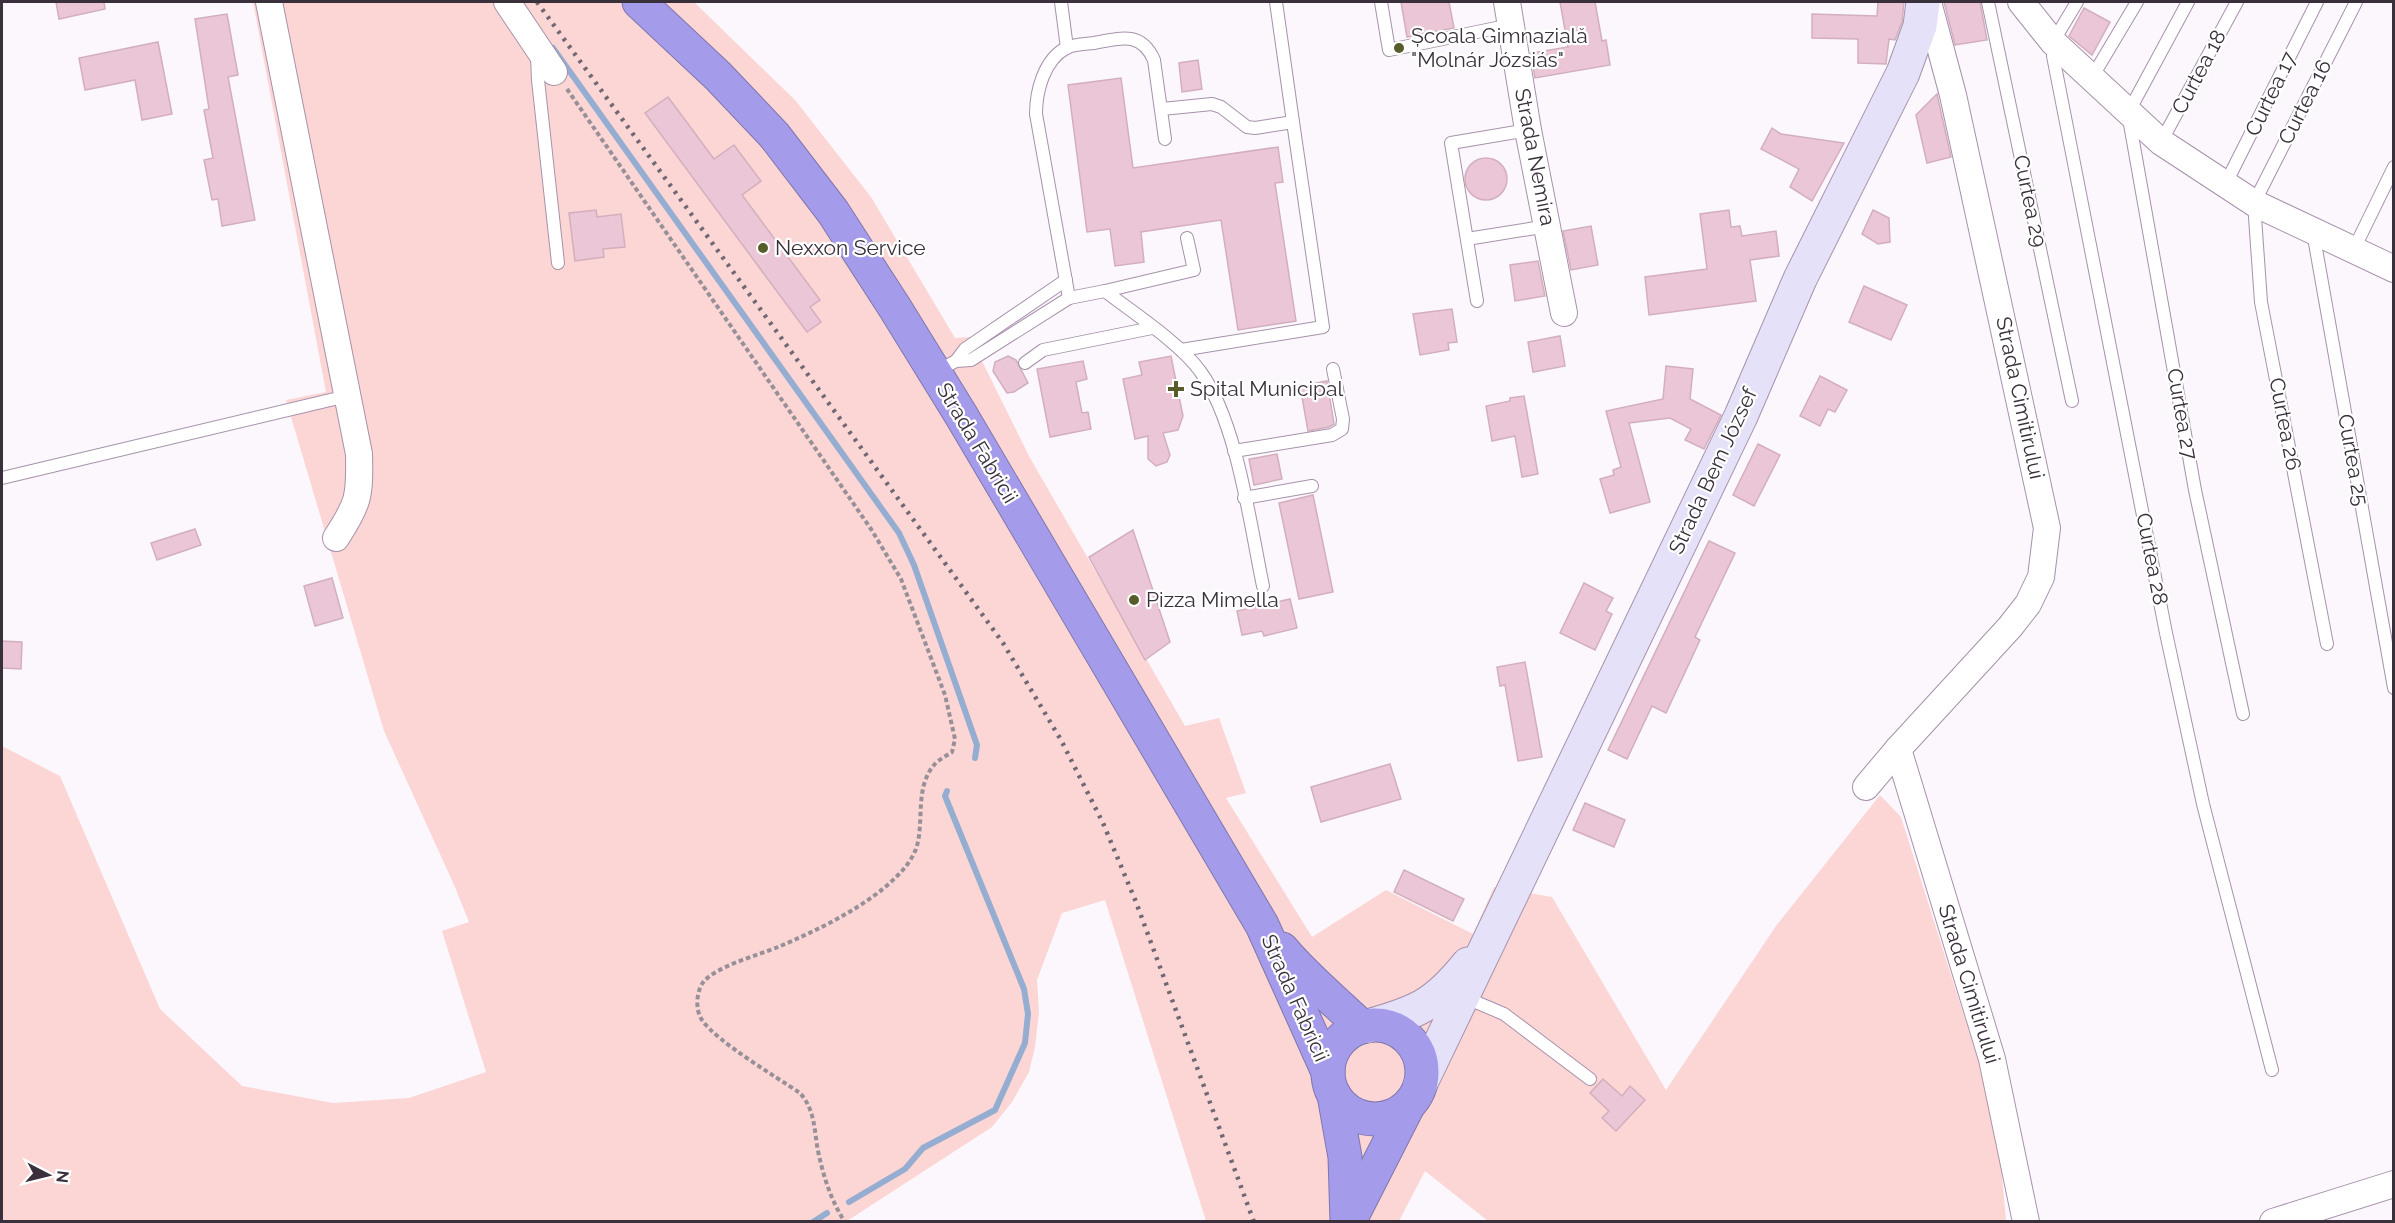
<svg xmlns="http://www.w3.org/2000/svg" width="2395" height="1223" font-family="Raleway,sans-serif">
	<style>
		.green { fill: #fbd6d4 }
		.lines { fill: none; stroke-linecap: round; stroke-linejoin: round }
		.stream { stroke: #95add0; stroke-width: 6 }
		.building { fill: #ebc6d6; stroke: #d3afbe; stroke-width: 1.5 }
		.lane-casing { stroke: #a791ac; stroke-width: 14 }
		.street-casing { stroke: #a791ac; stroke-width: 28 }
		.secondary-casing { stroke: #a791ac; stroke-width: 35 }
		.highway-casing { stroke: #7f76ad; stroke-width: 35 }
		.path { stroke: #979098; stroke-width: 4; stroke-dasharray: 4.5 3; stroke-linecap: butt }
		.lane { stroke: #fff; stroke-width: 12 }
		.street { stroke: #fff; stroke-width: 26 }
		.secondary { stroke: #e4e1f9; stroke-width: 33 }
		.highway { stroke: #a59beb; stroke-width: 33 }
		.rail { stroke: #706872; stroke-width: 4.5; stroke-dasharray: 3 6; stroke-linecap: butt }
		.poi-dot { fill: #575c2a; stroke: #fff; stroke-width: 2 }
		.labels { text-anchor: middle; stroke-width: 4.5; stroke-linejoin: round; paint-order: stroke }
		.poi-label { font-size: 21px; fill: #39303b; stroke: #fff; text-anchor: start }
		.street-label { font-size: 21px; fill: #39303b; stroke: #fff }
	</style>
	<rect width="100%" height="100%" fill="#fcf7fd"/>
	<path class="green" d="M 253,2 L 694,2 L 795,100 L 871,197 L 955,338 L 970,337 L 1030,458 L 1185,726 L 1219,718 L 1246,793 L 1226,798 L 1312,937 L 1386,890 L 1473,934 L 1494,887 L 1552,897 L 1666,1090 L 1776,926 L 1880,795 L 1901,817 L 1988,1092 L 2000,1153 L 2006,1221 L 1488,1221 L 1425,1171 L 1399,1221 L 1206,1221 L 1105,900 L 1062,913 L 1037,980 L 1039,1012 L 1035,1047 L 1029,1072 L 1012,1102 L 992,1127 L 847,1221 L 2,1221 L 2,746 L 60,776 L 160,1009 L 242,1086 L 333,1103 L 409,1098 L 486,1072 L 442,931 L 469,922 L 455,887 L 384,731 L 286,400 L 326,392 Z"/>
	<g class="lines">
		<g class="stream">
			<path d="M 553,48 L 899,533 L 914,565 L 977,745 L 975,758"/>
			<path d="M 849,1202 L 905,1169 L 923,1148 L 995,1110 L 1025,1043 L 1028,1014 L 1024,989 L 945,796 L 947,791"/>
			<path d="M 813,1222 L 827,1213"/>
		</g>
	</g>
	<g class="building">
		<path d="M 56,2 L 104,2 L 105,9 L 59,19 Z"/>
		<path d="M 1401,2 L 1449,2 L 1454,28 L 1407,37 Z"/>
		<path d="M 1560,2 L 1595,2 L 1602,41 L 1606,40 L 1610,65 L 1535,78 L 1531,53 L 1568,47 Z"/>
		<path d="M 1878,2 L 1904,2 L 1902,22 L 1895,40 L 1889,39 L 1886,64 L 1858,63 L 1858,39 L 1812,38 L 1812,14 L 1877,16 Z"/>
		<path d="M 1944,2 L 1980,2 L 1987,40 L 1955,45 Z"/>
		<path d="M 2084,8 L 2110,22 L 2092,55 L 2069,36 Z"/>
		<path d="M 227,14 L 238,75 L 228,77 L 255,220 L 222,226 L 218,199 L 212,200 L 204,160 L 213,158 L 204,110 L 209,109 L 195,19 Z"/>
		<path d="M 158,42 L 172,114 L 142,120 L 135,80 L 85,90 L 79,58 Z"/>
		<path d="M 1198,60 L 1202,89 L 1182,92 L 1179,63 Z"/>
		<path d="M 1121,78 L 1133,168 L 1278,147 L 1283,182 L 1275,183 L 1296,321 L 1238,330 L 1221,220 L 1141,232 L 1144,262 L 1115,266 L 1110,229 L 1087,232 L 1068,85 Z"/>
		<path d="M 1937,94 L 1951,157 L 1927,163 L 1916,115 Z"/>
		<path d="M 668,97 L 714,159 L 734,145 L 761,181 L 742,195 L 820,300 L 810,307 L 821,322 L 807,332 L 645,113 Z"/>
		<path d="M 1772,128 L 1781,134 L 1844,143 L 1812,201 L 1790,187 L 1799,169 L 1761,149 Z"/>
		<circle cx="1486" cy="179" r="21"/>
		<path d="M 596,210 L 597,217 L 621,214 L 625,247 L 603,249 L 604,257 L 575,261 L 569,213 Z"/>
		<path d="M 1729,210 L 1731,227 L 1740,226 L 1742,236 L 1776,231 L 1779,256 L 1750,260 L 1756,301 L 1649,315 L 1645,277 L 1707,269 L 1700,214 Z"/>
		<path d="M 1873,210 L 1889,218 L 1890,242 L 1878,244 L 1862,234 Z"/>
		<path d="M 1591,226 L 1598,265 L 1571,270 L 1563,231 Z"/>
		<path d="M 1538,261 L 1545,296 L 1515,301 L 1510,265 Z"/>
		<path d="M 1864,286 L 1907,305 L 1891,340 L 1849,322 Z"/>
		<path d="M 1452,309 L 1457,342 L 1448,343 L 1449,350 L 1420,355 L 1413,314 Z"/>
		<path d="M 1560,336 L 1565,366 L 1533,372 L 1528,342 Z"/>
		<path d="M 1008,356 L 1016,360 L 1028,383 L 1014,392 L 1007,393 L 993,371 L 995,362 Z"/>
		<path d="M 1171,356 L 1183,416 L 1178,430 L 1163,433 L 1170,455 L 1167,462 L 1156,466 L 1148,459 L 1148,436 L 1135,439 L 1123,379 L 1142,375 L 1139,362 Z"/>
		<path d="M 1083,361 L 1087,379 L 1076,382 L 1082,413 L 1088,412 L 1091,429 L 1050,437 L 1037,369 Z"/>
		<path d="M 1666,366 L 1693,369 L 1690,399 L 1721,415 L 1704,449 L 1685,440 L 1691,429 L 1670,418 L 1629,423 L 1650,502 L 1610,513 L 1600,479 L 1614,475 L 1613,470 L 1621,467 L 1606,411 L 1663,399 Z"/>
		<path d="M 1820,376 L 1847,390 L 1835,412 L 1828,409 L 1820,426 L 1800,416 Z"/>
		<path d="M 1327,381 L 1334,424 L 1329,427 L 1308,431 L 1300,386 Z"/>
		<path d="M 1524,396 L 1538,474 L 1522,477 L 1515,436 L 1492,441 L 1486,406 L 1510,401 L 1510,398 Z"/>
		<path d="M 1758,444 L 1780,455 L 1754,506 L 1733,495 Z"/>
		<path d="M 1277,454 L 1282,479 L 1254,485 L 1249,459 Z"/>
		<path d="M 1313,495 L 1333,592 L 1299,599 L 1279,503 Z"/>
		<path d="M 195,529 L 201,545 L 157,560 L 151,543 Z"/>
		<path d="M 1133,530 L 1170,642 L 1145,660 L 1089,557 Z"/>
		<path d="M 1709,541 L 1735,553 L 1695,637 L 1700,640 L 1666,713 L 1652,706 L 1627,759 L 1608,750 Z"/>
		<path d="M 332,578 L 343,618 L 315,626 L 304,586 Z"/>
		<path d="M 1584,583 L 1613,598 L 1606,611 L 1612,614 L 1595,650 L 1560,633 Z"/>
		<path d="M 1290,599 L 1297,628 L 1264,636 L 1262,631 L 1242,635 L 1237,611 Z"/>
		<path d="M 2,641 L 22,642 L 21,669 L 2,668 Z"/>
		<path d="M 1525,662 L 1542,757 L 1518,761 L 1505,685 L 1500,686 L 1497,667 Z"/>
		<path d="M 1390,764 L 1401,799 L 1321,822 L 1311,787 Z"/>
		<path d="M 1585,803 L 1625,820 L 1614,847 L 1573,830 Z"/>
		<path d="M 1404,870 L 1464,899 L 1453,921 L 1394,892 Z"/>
		<path d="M 1603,1079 L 1622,1096 L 1630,1086 L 1645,1100 L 1616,1131 L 1602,1118 L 1609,1111 L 1590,1093 Z"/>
	</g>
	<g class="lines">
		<defs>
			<g id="lane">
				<path d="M 1061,2 L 1067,48"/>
				<path d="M 1276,2 L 1293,122"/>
				<path d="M 1381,2 L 1389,50 L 1511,25"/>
				<path d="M 1988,2 L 2072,401"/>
				<path d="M 2077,2 L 2053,42 L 2053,56 L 2166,633 L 2203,804 L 2272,1070"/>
				<path d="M 2188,2 L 2128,113 L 2195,490 L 2243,714"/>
				<path d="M 537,56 L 538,80 L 558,263"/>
				<path d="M 2091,79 L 2137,2"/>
				<path d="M 1162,109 L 1212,104 L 1221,107 L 1247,127 L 1255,128 L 1293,122 L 1323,327 L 1181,350"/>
				<path d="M 2161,142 L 2237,2"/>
				<path d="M 2225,185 L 2317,2"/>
				<path d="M 2313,232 L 2394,688"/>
				<path d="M 1467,239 L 1548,226"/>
				<path d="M 2353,251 L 2394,167"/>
				<path d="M 1105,291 L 1194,270 L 1187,238"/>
				<path d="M 1069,298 L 1036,114 C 1036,91 1044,60 1066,48 C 1074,44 1086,44 1094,43 C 1121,38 1141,31 1154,60 L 1165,139"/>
				<path d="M 1477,301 L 1451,143 L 1528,130"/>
				<path d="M 956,361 L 965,349 L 1066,280"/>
				<path d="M 1025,363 L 1043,350 L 1152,328"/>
				<path d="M 935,372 L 956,361 L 971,360 L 1069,298 L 1105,291 C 1132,312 1181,344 1200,371 C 1237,421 1250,524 1263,586"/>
				<path d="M 1234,451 L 1332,435 L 1342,429 L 1343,419 L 1333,369"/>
				<path d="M 2,478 L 347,396"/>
				<path d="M 1244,498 L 1312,486"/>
				<path d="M 2327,644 L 2261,302 L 2254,203 L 2356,2"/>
				<path d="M 1464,997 L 1504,1014 L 1590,1079"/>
			</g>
			<g id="street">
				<path d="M 269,2 L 359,454 C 360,496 359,503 336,538"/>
				<path d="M 507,2 L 554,72"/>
				<path d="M 1507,2 L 1528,130 L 1564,313"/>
				<path d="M 1928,2 L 1953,95 L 2047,528 L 2041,577 L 2028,604 L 2010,627 L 1898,749 L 1992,1059 L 2026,1222"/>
				<path d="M 2021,2 L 2053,42 L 2161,142 L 2254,203 L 2394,269"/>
				<path d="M 1866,787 L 1898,749"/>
				<path d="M 2273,1222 L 2394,1184"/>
			</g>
			<g id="secondary">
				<path d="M 1368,1026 C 1418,1012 1435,1005 1468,964"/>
				<path d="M 1420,1085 L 1741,416 L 1800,279 L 1903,73 L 1920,26 L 1923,2"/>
			</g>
			<g id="highway">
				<path d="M 639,2 L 718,76 L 774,135 L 833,212 L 895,308 L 961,415 L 1262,925 L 1328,1072"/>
				<path d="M 1282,949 C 1306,978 1335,1001 1362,1027"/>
				<circle cx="1375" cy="1072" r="47"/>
				<path d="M 1334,1095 L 1345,1157 L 1347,1222"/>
				<path d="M 1349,1222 L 1408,1106"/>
			</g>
		</defs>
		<use href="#lane" class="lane-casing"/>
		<use href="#street" class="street-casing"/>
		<use href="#secondary" class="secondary-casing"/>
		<use href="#highway" class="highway-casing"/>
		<path class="path" d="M 567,89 L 871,529 L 901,579 L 945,695 L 955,739 L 952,752 C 946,756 938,760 934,765 C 914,789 925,822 916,849 C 912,859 904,870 895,878 C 866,907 816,931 778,947 C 758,955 718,966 704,981 C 696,991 695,1010 702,1020 C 717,1042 775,1076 800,1093 C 815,1110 814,1129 818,1151 C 823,1175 831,1201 845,1222"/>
		<use href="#lane" class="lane"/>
		<use href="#street" class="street"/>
		<use href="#secondary" class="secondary"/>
		<use href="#highway" class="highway"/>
		<path class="rail" d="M 537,2 L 1003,643 L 1061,740 L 1103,823 L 1136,902 L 1254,1222"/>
	</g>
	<g class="poi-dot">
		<circle cx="1399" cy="48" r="6"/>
		<circle cx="763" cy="248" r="6"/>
		<path d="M1173 380h6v6h6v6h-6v6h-6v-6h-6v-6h6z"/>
		<circle cx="1134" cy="600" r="6"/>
	</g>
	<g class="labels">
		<g class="poi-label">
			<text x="1411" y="43">Școala Gimnazială<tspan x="1411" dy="24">"Molnár Józsiás"</tspan></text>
			<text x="775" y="255">Nexxon Service</text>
			<text x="1190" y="396">Spital Municipal</text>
			<text x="1146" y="607">Pizza Mimella</text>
		</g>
		<g class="street-label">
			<text transform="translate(2199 72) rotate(-62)" y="7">Curtea 18</text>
			<text transform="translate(2271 94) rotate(-64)" y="7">Curtea 17</text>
			<text transform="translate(2305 102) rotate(-63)" y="7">Curtea 16</text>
			<text transform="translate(1535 157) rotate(79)" y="7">Strada Nemira</text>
			<text transform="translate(2030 201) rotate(78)" y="7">Curtea 29</text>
			<text transform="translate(2020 398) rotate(78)" y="7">Strada Cimitirului</text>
			<text transform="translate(2182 414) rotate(80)" y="7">Curtea 27</text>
			<text transform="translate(2285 424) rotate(79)" y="7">Curtea 26</text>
			<text transform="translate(977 443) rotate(59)" y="7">Strada Fabricii</text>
			<text transform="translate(2353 460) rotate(80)" y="7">Curtea 25</text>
			<text transform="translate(1713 471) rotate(-65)" y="7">Strada Bem József</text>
			<text transform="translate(2152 559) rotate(79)" y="7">Curtea 28</text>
			<text transform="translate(1969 984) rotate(73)" y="7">Strada Cimitirului</text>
			<text transform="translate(1295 998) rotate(66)" y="7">Strada Fabricii</text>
		</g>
	</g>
	<rect width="2395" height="1223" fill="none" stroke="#39303b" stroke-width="6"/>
	<g transform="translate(48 1175) rotate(97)" stroke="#ffffff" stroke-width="4.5" paint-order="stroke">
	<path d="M0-4.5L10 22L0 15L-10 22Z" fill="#39303b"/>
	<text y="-9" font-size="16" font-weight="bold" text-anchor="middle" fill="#39303b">N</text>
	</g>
</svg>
